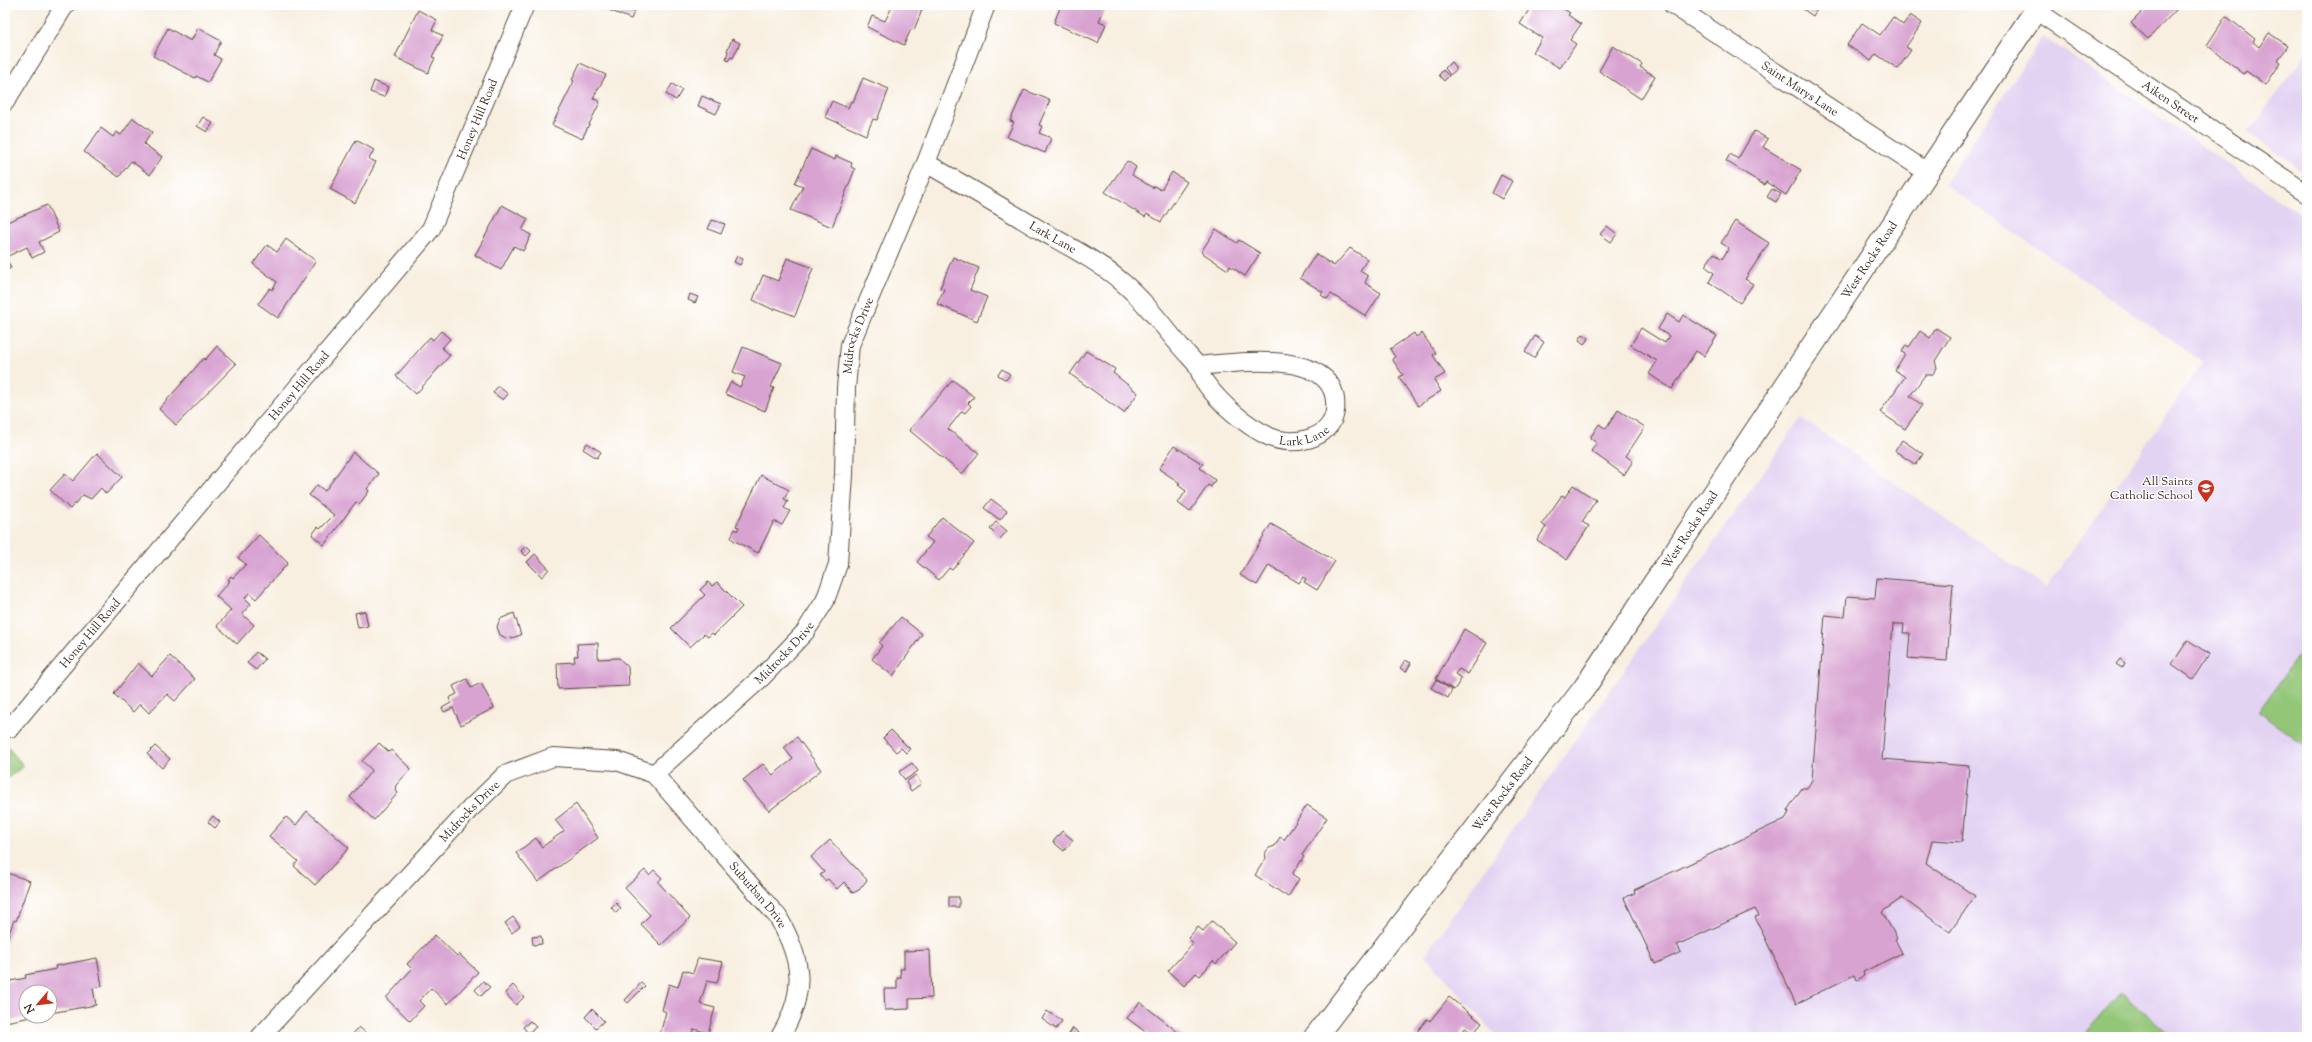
<svg xmlns="http://www.w3.org/2000/svg" width="2312" height="1042" font-family="'Sorts Mill Goudy',serif">
	<style>
		.built { fill: #e3d3f3 }
		.green { fill: #93c677; stroke: #67784a }
		.building { fill: #d8a3d1 }
		.lines { fill: none; stroke-linecap: round; stroke-linejoin: round }
		.minor-casing { stroke: #57483b; stroke-width: 20 }
		.secondary-casing { stroke: #57483b; stroke-width: 24 }
		.minor { stroke: #fff; stroke-width: 18 }
		.secondary { stroke: #fff; stroke-width: 22 }
		.labels { text-anchor: middle; stroke-width: 3; stroke-linejoin: round; paint-order: stroke }
		.street-label { font-size: 12px; fill: #3b2a1e; stroke: #fff }
		.poi-label { font-size: 12px; fill: #3b2a1e; stroke: #fff; text-anchor: end }
	</style>
	<rect width="100%" height="100%" fill="#fff"/>
	<filter id="ink" filterUnits="userSpaceOnUse"><feTurbulence type="fractalNoise" baseFrequency=".025" numOctaves="2"/><feDisplacementMap in="SourceGraphic" scale="8" xChannelSelector="R" yChannelSelector="G"/><feConvolveMatrix kernelMatrix="1 2 1 2 8 2 1 2 1" color-interpolation-filters="sRGB"/></filter>
	<filter id="wash" filterUnits="userSpaceOnUse"><feTurbulence type="fractalNoise" baseFrequency=".012" numOctaves="4" result="noise"/><feDisplacementMap in="SourceGraphic" scale="16" xChannelSelector="R" yChannelSelector="G"/><feGaussianBlur stdDeviation="0.9" result="paint"/><feColorMatrix in="noise" values="0 0 0 0 0 0 0 0 0 0 0 0 0 0 0 0 0 1.4 0 .05"/><feComposite in="paint" operator="in"/></filter>
	<g filter="url(#wash)">
		<rect width="100%" height="100%" fill="#f8efe0"/>
		<g class="built">
			<path d="M 2043,36 L 2307,219 L 2307,1037 L 1497,1037 L 1425,955 L 1801,418 L 2046,588 L 2203,362 L 1944,184 Z"/>
			<path d="M 2307,52 L 2307,173 L 2248,133 Z"/>
		</g>
		<g class="green">
			<path d="M 2307,643 L 2307,747 L 2258,712 Z"/>
			<path d="M 5,744 L 24,766 L 5,780 Z"/>
			<path d="M 2121,992 L 2173,1037 L 2082,1037 Z"/>
		</g>
		<g id="blocks">
			<g class="building">
				<path d="M 605,5 L 637,5 L 631,19 L 604,8 Z"/>
				<path d="M 893,5 L 924,5 L 914,30 L 911,29 L 904,45 L 867,27 L 872,16 L 885,21 Z"/>
				<path d="M 1061,5 L 1106,5 L 1099,21 L 1106,24 L 1098,43 L 1054,23 Z"/>
				<path d="M 1532,5 L 1557,5 L 1570,13 L 1568,15 L 1581,24 L 1570,40 L 1576,44 L 1560,68 L 1533,52 L 1542,38 L 1520,24 Z"/>
				<path d="M 1797,5 L 1820,5 L 1813,16 Z"/>
				<path d="M 2144,5 L 2181,5 L 2148,39 L 2131,23 L 2146,8 Z"/>
				<path d="M 418,10 L 437,20 L 432,30 L 443,36 L 432,57 L 435,58 L 428,73 L 395,57 Z"/>
				<path d="M 1910,15 L 1922,23 L 1906,47 L 1911,50 L 1898,69 L 1876,54 L 1871,61 L 1847,45 L 1862,23 L 1880,35 L 1893,17 L 1903,25 Z"/>
				<path d="M 2226,16 L 2255,39 L 2253,42 L 2259,47 L 2269,33 L 2288,46 L 2278,60 L 2281,62 L 2266,85 L 2246,71 L 2244,74 L 2207,45 Z"/>
				<path d="M 168,28 L 191,41 L 198,28 L 221,41 L 214,55 L 221,59 L 208,82 L 196,76 L 195,78 L 153,56 Z"/>
				<path d="M 732,39 L 740,43 L 733,58 L 731,57 L 728,61 L 726,59 L 728,51 L 727,51 Z"/>
				<path d="M 1613,46 L 1642,64 L 1640,67 L 1655,76 L 1641,99 L 1599,71 Z"/>
				<path d="M 1451,62 L 1457,69 L 1450,75 L 1445,68 Z"/>
				<path d="M 580,63 L 606,75 L 593,98 L 600,102 L 582,139 L 552,125 L 574,81 L 572,80 Z"/>
				<path d="M 1443,70 L 1449,76 L 1444,81 L 1439,75 Z"/>
				<path d="M 863,78 L 889,89 L 877,120 L 873,119 L 866,135 L 825,117 L 832,101 L 848,108 L 851,101 L 853,102 Z"/>
				<path d="M 374,81 L 388,87 L 384,97 L 370,92 Z"/>
				<path d="M 672,84 L 682,90 L 676,100 L 666,94 Z"/>
				<path d="M 1024,90 L 1050,100 L 1039,125 L 1042,126 L 1039,133 L 1051,138 L 1045,153 L 1007,137 L 1014,122 L 1010,121 Z"/>
				<path d="M 702,96 L 721,104 L 716,114 L 698,106 Z"/>
				<path d="M 203,117 L 213,123 L 207,132 L 197,126 Z"/>
				<path d="M 133,118 L 152,132 L 144,144 L 162,157 L 150,175 L 131,161 L 119,177 L 84,152 L 101,128 L 113,137 L 116,132 L 121,135 Z"/>
				<path d="M 1754,131 L 1768,139 L 1763,147 L 1801,170 L 1786,195 L 1766,182 L 1764,185 L 1726,161 L 1730,154 L 1738,159 Z"/>
				<path d="M 356,140 L 374,150 L 369,159 L 376,162 L 355,203 L 330,189 Z"/>
				<path d="M 811,149 L 835,160 L 836,156 L 852,163 L 851,167 L 855,169 L 832,227 L 791,210 L 803,186 L 795,183 Z"/>
				<path d="M 1127,161 L 1136,167 L 1132,175 L 1153,188 L 1154,186 L 1161,190 L 1172,172 L 1187,182 L 1161,222 L 1147,214 L 1145,217 L 1105,192 Z"/>
				<path d="M 1501,175 L 1512,181 L 1502,199 L 1492,193 Z"/>
				<path d="M 1772,189 L 1781,194 L 1776,202 L 1767,197 Z"/>
				<path d="M 47,205 L 59,232 L 39,242 L 44,252 L 32,258 L 27,247 L 6,257 L 11,268 L 5,271 L 5,223 Z"/>
				<path d="M 502,205 L 528,219 L 522,230 L 531,235 L 523,251 L 514,246 L 501,270 L 475,255 Z"/>
				<path d="M 712,220 L 725,224 L 721,234 L 708,229 Z"/>
				<path d="M 1735,221 L 1769,243 L 1745,279 L 1753,284 L 1740,303 L 1709,282 L 1714,273 L 1705,266 L 1714,253 L 1722,259 L 1729,248 L 1721,243 Z"/>
				<path d="M 1607,226 L 1617,234 L 1611,242 L 1600,234 Z"/>
				<path d="M 1216,229 L 1237,243 L 1239,240 L 1260,253 L 1245,276 L 1230,266 L 1228,270 L 1201,252 Z"/>
				<path d="M 286,239 L 316,261 L 278,318 L 258,304 L 270,288 L 272,290 L 277,282 L 253,264 L 267,245 L 277,252 Z"/>
				<path d="M 1350,248 L 1367,259 L 1360,271 L 1368,276 L 1365,283 L 1381,293 L 1366,316 L 1331,294 L 1327,299 L 1321,295 L 1323,292 L 1300,278 L 1316,254 L 1334,266 Z"/>
				<path d="M 737,256 L 743,259 L 740,265 L 734,262 Z"/>
				<path d="M 953,257 L 979,268 L 970,290 L 987,297 L 977,321 L 937,304 L 944,289 L 940,288 Z"/>
				<path d="M 787,258 L 813,268 L 795,316 L 775,308 L 774,310 L 753,300 L 763,275 L 778,281 Z"/>
				<path d="M 690,294 L 698,297 L 695,303 L 688,300 Z"/>
				<path d="M 1667,314 L 1679,322 L 1683,315 L 1717,336 L 1704,356 L 1696,351 L 1672,389 L 1649,374 L 1657,361 L 1631,345 L 1641,328 L 1665,343 L 1669,336 L 1658,329 Z"/>
				<path d="M 1936,328 L 1950,337 L 1935,361 L 1937,368 L 1932,375 L 1925,375 L 1910,396 L 1922,405 L 1905,429 L 1880,412 L 1905,377 L 1895,370 L 1905,354 L 1902,352 L 1906,345 L 1909,347 L 1920,331 L 1930,338 Z"/>
				<path d="M 441,331 L 450,339 L 442,348 L 450,355 L 416,394 L 396,376 L 430,337 L 433,340 Z"/>
				<path d="M 1414,333 L 1416,337 L 1422,333 L 1428,342 L 1436,353 L 1433,355 L 1445,374 L 1434,380 L 1441,391 L 1418,406 L 1399,377 L 1403,375 L 1392,359 L 1395,357 L 1390,349 Z"/>
				<path d="M 1583,334 L 1589,338 L 1584,344 L 1579,340 Z"/>
				<path d="M 1535,336 L 1544,342 L 1534,358 L 1525,352 Z"/>
				<path d="M 217,346 L 236,364 L 176,425 L 159,409 L 204,358 L 205,360 Z"/>
				<path d="M 743,347 L 782,363 L 771,387 L 774,388 L 765,411 L 725,394 L 731,382 L 740,387 L 745,377 L 733,372 Z"/>
				<path d="M 1086,351 L 1115,369 L 1113,373 L 1138,393 L 1124,413 L 1070,374 Z"/>
				<path d="M 1002,369 L 1010,374 L 1006,380 L 998,375 Z"/>
				<path d="M 953,380 L 974,397 L 968,403 L 971,406 L 965,413 L 962,411 L 948,429 L 979,453 L 962,474 L 909,430 Z"/>
				<path d="M 498,386 L 508,394 L 503,400 L 493,393 Z"/>
				<path d="M 1618,410 L 1645,427 L 1626,456 L 1633,461 L 1624,475 L 1591,451 L 1597,443 L 1590,438 L 1599,424 L 1606,429 Z"/>
				<path d="M 1902,440 L 1923,454 L 1916,465 L 1895,451 Z"/>
				<path d="M 587,443 L 601,452 L 597,458 L 583,449 Z"/>
				<path d="M 1174,446 L 1203,464 L 1200,468 L 1215,480 L 1211,487 L 1208,485 L 1190,512 L 1178,503 L 1186,491 L 1178,485 L 1180,483 L 1159,469 Z"/>
				<path d="M 353,452 L 379,474 L 367,489 L 369,491 L 359,505 L 356,502 L 324,545 L 312,535 L 318,527 L 320,529 L 334,515 L 309,495 L 317,485 L 325,491 Z"/>
				<path d="M 97,453 L 122,477 L 106,494 L 101,488 L 91,499 L 83,495 L 70,509 L 50,490 L 65,474 L 73,481 Z"/>
				<path d="M 761,475 L 789,490 L 784,499 L 788,501 L 784,508 L 790,511 L 782,525 L 774,521 L 758,553 L 733,540 L 731,537 L 735,529 L 737,531 L 739,527 L 736,526 Z"/>
				<path d="M 1573,485 L 1596,500 L 1582,522 L 1589,526 L 1567,560 L 1537,540 L 1546,527 L 1542,524 L 1562,495 L 1565,497 Z"/>
				<path d="M 991,499 L 1007,511 L 1000,520 L 984,508 Z"/>
				<path d="M 942,517 L 974,543 L 952,570 L 949,568 L 939,580 L 917,562 L 933,542 L 926,537 Z"/>
				<path d="M 996,522 L 1007,531 L 1000,539 L 990,529 Z"/>
				<path d="M 1271,524 L 1335,561 L 1317,590 L 1304,582 L 1306,579 L 1303,577 L 1299,583 L 1269,565 L 1257,585 L 1240,575 Z"/>
				<path d="M 259,535 L 288,563 L 256,599 L 249,593 L 245,598 L 251,604 L 242,614 L 254,625 L 237,644 L 217,626 L 231,610 L 216,596 L 230,581 L 228,580 L 231,576 L 233,578 L 246,564 L 238,558 Z"/>
				<path d="M 526,546 L 531,551 L 526,556 L 521,551 Z"/>
				<path d="M 535,554 L 549,569 L 542,577 L 527,562 Z"/>
				<path d="M 1877,578 L 1953,584 L 1947,661 L 1908,658 L 1910,633 L 1903,633 L 1904,624 L 1893,624 L 1882,759 L 1969,766 L 1962,842 L 1932,840 L 1926,863 L 1975,896 L 1950,932 L 1902,898 L 1882,912 L 1897,938 L 1895,939 L 1902,953 L 1863,972 L 1864,976 L 1857,980 L 1854,975 L 1796,1004 L 1755,917 L 1759,916 L 1755,909 L 1677,945 L 1681,952 L 1655,964 L 1624,898 L 1635,893 L 1634,890 L 1785,819 L 1789,813 L 1788,809 L 1802,788 L 1807,788 L 1812,780 L 1825,615 L 1845,617 L 1847,596 L 1875,598 Z"/>
				<path d="M 708,582 L 712,586 L 717,582 L 742,607 L 714,635 L 712,633 L 708,637 L 704,634 L 690,647 L 671,628 L 705,595 L 700,590 Z"/>
				<path d="M 365,611 L 368,626 L 358,628 L 355,613 Z"/>
				<path d="M 514,613 L 521,635 L 508,639 L 500,635 L 497,627 L 500,619 Z"/>
				<path d="M 901,617 L 922,634 L 893,676 L 872,659 L 882,646 L 879,643 Z"/>
				<path d="M 1464,629 L 1487,643 L 1468,674 L 1459,669 L 1455,674 L 1462,678 L 1454,690 L 1436,679 Z"/>
				<path d="M 2188,640 L 2209,654 L 2193,679 L 2172,664 Z"/>
				<path d="M 598,643 L 598,659 L 619,658 L 628,667 L 629,686 L 558,689 L 557,663 L 575,662 L 574,656 L 578,656 L 577,644 Z"/>
				<path d="M 256,652 L 265,659 L 256,670 L 247,663 Z"/>
				<path d="M 170,656 L 195,679 L 175,701 L 167,694 L 149,713 L 140,704 L 133,712 L 114,694 L 138,663 L 152,676 Z"/>
				<path d="M 2120,659 L 2125,663 L 2122,668 L 2116,664 Z"/>
				<path d="M 1405,660 L 1411,663 L 1406,672 L 1400,668 Z"/>
				<path d="M 467,679 L 471,688 L 481,683 L 494,708 L 461,725 L 453,708 L 444,712 L 442,708 L 451,703 L 449,698 L 457,694 L 453,686 Z"/>
				<path d="M 1436,680 L 1452,690 L 1448,698 L 1431,688 Z"/>
				<path d="M 891,730 L 910,749 L 906,753 L 901,748 L 896,752 L 883,738 Z"/>
				<path d="M 797,737 L 821,770 L 769,811 L 743,780 L 763,764 L 773,775 L 793,759 L 784,748 Z"/>
				<path d="M 379,743 L 389,752 L 391,750 L 411,769 L 396,785 L 395,789 L 398,793 L 374,820 L 350,797 L 372,770 L 362,761 Z"/>
				<path d="M 155,746 L 170,759 L 162,768 L 147,754 Z"/>
				<path d="M 912,763 L 918,771 L 905,780 L 899,772 Z"/>
				<path d="M 916,775 L 921,784 L 911,791 L 906,782 Z"/>
				<path d="M 576,804 L 598,838 L 538,882 L 516,853 L 536,838 L 542,847 L 564,831 L 555,820 Z"/>
				<path d="M 1307,805 L 1327,818 L 1302,855 L 1304,857 L 1292,874 L 1299,879 L 1288,897 L 1255,875 L 1266,858 L 1265,853 L 1269,848 L 1275,846 L 1280,837 L 1284,840 Z"/>
				<path d="M 307,811 L 349,848 L 315,885 L 294,866 L 298,861 L 269,836 L 286,817 L 296,825 Z"/>
				<path d="M 213,816 L 220,822 L 215,828 L 208,822 Z"/>
				<path d="M 1062,831 L 1073,840 L 1064,851 L 1053,842 Z"/>
				<path d="M 830,840 L 867,880 L 859,890 L 853,893 L 844,882 L 837,889 L 828,879 L 825,881 L 820,875 L 824,872 L 811,857 Z"/>
				<path d="M 645,870 L 649,875 L 654,870 L 662,878 L 658,882 L 690,918 L 661,945 L 641,924 L 650,915 L 625,888 Z"/>
				<path d="M 5,872 L 30,881 L 16,921 L 14,920 L 5,944 Z"/>
				<rect x="949" y="897" width="10" height="10"/>
				<path d="M 616,903 L 621,908 L 616,913 L 611,907 Z"/>
				<path d="M 513,917 L 520,926 L 512,933 L 505,923 Z"/>
				<path d="M 1212,921 L 1235,942 L 1216,964 L 1213,961 L 1200,976 L 1196,973 L 1184,986 L 1168,971 L 1193,943 L 1188,938 L 1198,927 L 1203,931 Z"/>
				<path d="M 435,935 L 457,956 L 459,954 L 478,972 L 448,1004 L 431,988 L 419,1001 L 424,1006 L 410,1021 L 386,998 L 412,969 L 407,964 Z"/>
				<path d="M 541,936 L 542,944 L 533,945 L 532,937 Z"/>
				<path d="M 930,950 L 932,998 L 909,999 L 909,1009 L 885,1010 L 884,989 L 897,989 L 897,978 L 901,978 L 900,969 L 904,969 L 904,951 Z"/>
				<path d="M 97,958 L 102,986 L 93,988 L 96,1005 L 50,1013 L 50,992 L 26,992 L 26,1016 L 32,1017 L 5,1022 L 5,982 L 26,978 L 25,975 L 56,969 L 55,966 Z"/>
				<path d="M 698,958 L 723,962 L 717,983 L 707,981 L 700,1004 L 715,1008 L 708,1033 L 694,1029 L 691,1037 L 669,1037 L 660,1034 L 666,1012 L 662,1010 L 669,984 L 678,987 L 683,970 L 693,973 Z"/>
				<path d="M 483,981 L 490,987 L 481,996 L 475,990 Z"/>
				<path d="M 641,983 L 645,986 L 628,1003 L 625,1000 Z"/>
				<path d="M 513,985 L 524,997 L 516,1005 L 505,993 Z"/>
				<path d="M 1449,997 L 1482,1023 L 1473,1034 L 1465,1028 L 1458,1037 L 1413,1037 L 1427,1019 L 1430,1021 Z"/>
				<path d="M 1140,1002 L 1184,1037 L 1152,1037 L 1127,1018 Z"/>
				<path d="M 592,1009 L 604,1021 L 596,1028 L 585,1017 Z"/>
				<path d="M 1047,1011 L 1062,1021 L 1056,1029 L 1042,1019 Z"/>
				<path d="M 530,1021 L 536,1027 L 528,1033 L 523,1027 Z"/>
				<path d="M 359,1027 L 370,1037 L 350,1037 Z"/>
				<path d="M 1073,1028 L 1079,1033 L 1075,1037 L 1067,1037 Z"/>
			</g>
		</g>
	</g>
	<g filter="url(#ink)">
		<use href="#blocks" fill-opacity="0" stroke="#57483b" stroke-width="1"/>
		<g class="lines">
			<defs>
				<g id="minor">
					<path id="s1" d="M 1673,5 L 1927,172"/>
					<path id="s2" d="M 2034,9 L 2307,194"/>
					<path d="M 5,102 L 65,5"/>
					<path id="s3" d="M 926,163 C 964,185 1002,207 1040,230 C 1068,246 1098,261 1122,282 C 1145,301 1162,325 1181,347 C 1186,353 1192,359 1197,365 C 1200,370 1201,376 1204,381 C 1220,404 1245,425 1270,437 C 1292,447 1331,440 1335,411 C 1342,346 1236,363 1197,366"/>
					<path id="s4" d="M 10,728 L 431,229 L 525,5"/>
					<path id="s5" d="M 654,774 L 762,677 L 805,632 L 825,601 L 838,564 L 844,475 L 846,388 L 850,345 L 926,163 L 986,5"/>
					<path id="s6" d="M 260,1037 L 470,809 L 505,775 L 553,757 L 617,761 L 654,774 L 778,917 C 803,961 807,992 780,1037"/>
				</g>
				<g id="secondary">
					<path id="s7" d="M 1315,1037 L 1585,687 L 2039,5"/>
				</g>
			</defs>
			<use href="#minor" class="minor-casing"/>
			<use href="#secondary" class="secondary-casing"/>
			<use href="#minor" class="minor"/>
			<use href="#secondary" class="secondary"/>
		</g>
	</g>
	<defs>
		<symbol id="school-pin" viewBox="-11 -11 22 30"><path d="M0 17L-7.5 6A9.5 9.5 0 1 1 7.5 6Z" fill="#c8321e" stroke="#fff"/><path d="M0-5L7-2L0 1L-7-2ZM-4 1L0 2.5L4 1V4Q0 6-4 4Z" fill="#fff"/></symbol>
	</defs>
	<g fill-rule="evenodd">
		<use href="#school-pin" x="2196" y="478" width="20" height="27"/>
	</g>
	<g class="labels">
		<g class="street-label">
			<text dy="4" stroke="none"><textPath href="#s1" startOffset="152">Saint Marys Lane</textPath></text>
			<text dy="4" stroke="none"><textPath href="#s2" startOffset="165">Aiken Street</textPath></text>
			<text dy="4" stroke="none"><textPath href="#s4" startOffset="772">Honey Hill Road</textPath></text>
			<text dy="4" stroke="none"><textPath href="#s3" startOffset="147">Lark Lane</textPath></text>
			<text dy="4" stroke="none"><textPath href="#s7" startOffset="955">West Rocks Road</textPath></text>
			<text dy="4" stroke="none"><textPath href="#s5" startOffset="514">Midrocks Drive</textPath></text>
			<text dy="4" stroke="none"><textPath href="#s4" startOffset="448">Honey Hill Road</textPath></text>
			<text dy="4" stroke="none"><textPath href="#s3" startOffset="482">Lark Lane</textPath></text>
			<text dy="4" stroke="none"><textPath href="#s7" startOffset="631">West Rocks Road</textPath></text>
			<text dy="4" stroke="none"><textPath href="#s4" startOffset="124">Honey Hill Road</textPath></text>
			<text dy="4" stroke="none"><textPath href="#s5" startOffset="178">Midrocks Drive</textPath></text>
			<text dy="4" stroke="none"><textPath href="#s7" startOffset="307">West Rocks Road</textPath></text>
			<text dy="4" stroke="none"><textPath href="#s6" startOffset="308">Midrocks Drive</textPath></text>
			<text dy="4" stroke="none"><textPath href="#s6" startOffset="673">Suburban Drive</textPath></text>
		</g>
		<g class="poi-label">
			<text x="2193" y="485">All Saints<tspan x="2193" dy="14">Catholic School</tspan></text>
		</g>
	</g>
	<rect width="2312" height="1042" fill="none" stroke="#fff" stroke-width="20"/>
	<g transform="translate(38 1004) rotate(242)"><circle r="19" fill="#ffffff" stroke="#b1aaa5"/>
	<path d="M0-3L7 15L0 10L-7 15Z" fill="#c8321e"/>
	<text y="-6" font-size="11" font-weight="bold" text-anchor="middle" fill="#3b2a1e">N</text>
	</g>
</svg>
